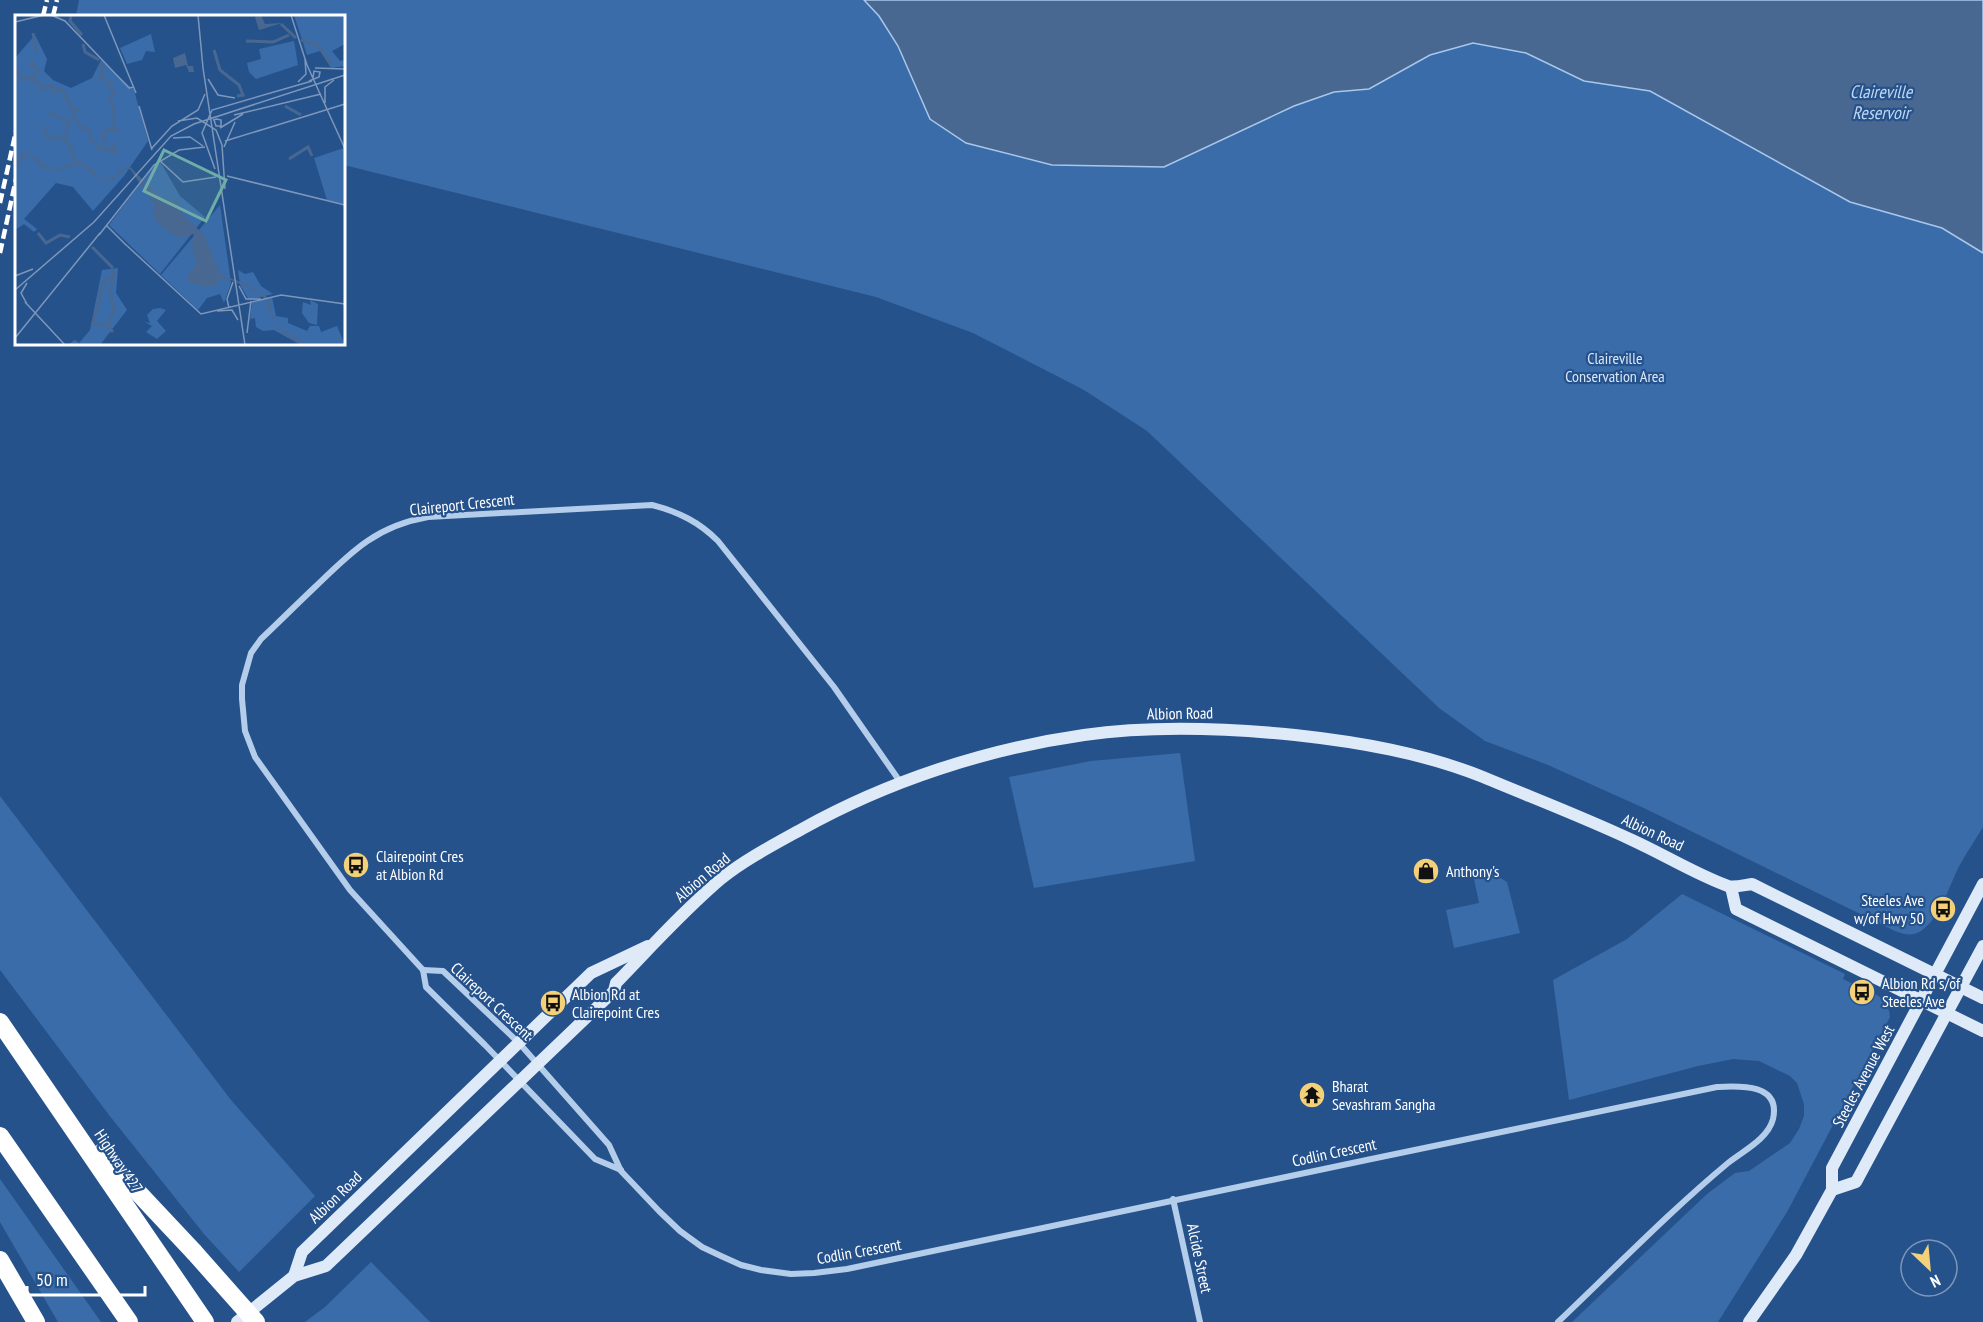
<svg xmlns="http://www.w3.org/2000/svg" width="1983" height="1322" font-family="'PT Sans Narrow',sans-serif">
	<style>
		.green { fill: #3a6ca9 }
		.water { fill: #496891; stroke: #a9c7eb; stroke-width: 1.5 }
		.lines { fill: none; stroke-linecap: round; stroke-linejoin: round }
		.street { stroke: #b4cdea; stroke-width: 6 }
		.secondary { stroke: #dfeaf9; stroke-width: 12 }
		.highway { stroke: #fff; stroke-width: 18 }
		.rail { stroke: #fff; stroke-width: 4.5; stroke-dasharray: 10 4.5; stroke-linecap: butt }
		.highway-bridge { stroke: #fff; stroke-width: 18 }
		.labels { text-anchor: middle; stroke-width: 4.5; stroke-linejoin: round; paint-order: stroke }
		.park-label { font-size: 16px; fill: #d9e7f8; stroke: #26528c }
		.street-label { font-size: 16px; fill: #fff; stroke: #26528c }
		.poi-label { font-size: 16px; fill: #fff; stroke: #26528c; text-anchor: start }
		.water-label { font-size: 18px; font-style: italic; fill: #c0d7f1; stroke: #26528c }
		.inset-river { fill: none; stroke: #496891; stroke-width: 3 }
		.inset-road { fill: none; stroke: #7d97ba; stroke-width: 1.5 }
		.view { fill: #6fada8; fill-opacity: 0.15; stroke: #6fada8; stroke-width: 3 }
		.inset-edge { fill: none; stroke: #fff; stroke-width: 3 }
	</style>
	<rect width="100%" height="100%" fill="#26528c"/>
	<g class="green">
		<path d="M 79,0 L 1983,0 L 1983,827 C 1976,839 1968,850 1961,863 C 1949,884 1942,916 1921,931 C 1912,937 1904,934 1895,931 L 1646,809 L 1548,765 L 1485,741 L 1439,708 L 1147,431 L 1084,390 L 973,333 L 876,297 L 344,165 L 344,16 L 76,16 Z"/>
		<path d="M 1180,753 L 1195,861 L 1034,888 L 1009,777 L 1091,761 Z"/>
		<path d="M 0,796 L 231,1100 L 315,1196 L 239,1272 L 204,1234 L 109,1115 L 0,970 Z"/>
		<path d="M 1489,871 L 1507,882 L 1520,933 L 1454,948 L 1446,910 L 1479,903 L 1473,874 Z"/>
		<path d="M 1682,894 L 1845,974 L 1843,979 C 1861,989 1889,992 1890,1017 L 1787,1212 L 1718,1322 L 1572,1322 L 1707,1194 L 1735,1173 L 1749,1171 L 1790,1143 L 1799,1129 L 1804,1116 L 1804,1104 L 1797,1083 L 1790,1076 L 1759,1061 L 1733,1059 L 1698,1066 L 1569,1100 L 1553,980 L 1627,939 Z"/>
		<path d="M 0,1179 L 101,1322 L 58,1322 L 0,1222 Z"/>
		<path d="M 371,1262 L 430,1322 L 305,1322 L 325,1307 Z"/>
	</g>
	<path class="water" d="M 864,0 L 1983,0 L 1983,253 L 1942,228 L 1850,202 L 1650,91 L 1584,81 L 1526,53 L 1473,43 L 1430,55 L 1369,89 L 1334,92 L 1294,106 L 1164,167 L 1052,165 L 966,143 L 930,119 L 898,46 L 879,16 Z"/>
	<g class="lines">
		<g class="street">
			<path d="M 423,970 L 443,971 L 519,1043 L 609,1145 L 621,1171 L 659,1211 L 680,1231 L 702,1247 L 721,1256 L 741,1265 L 761,1270 L 791,1274 L 814,1273 L 847,1269 C 1137,1207 1427,1148 1717,1087 C 1739,1086 1781,1083 1773,1119 C 1768,1139 1743,1151 1728,1163 C 1669,1212 1614,1269 1558,1322"/>
			<path d="M 621,1170 L 595,1159 L 485,1045 L 426,987 L 423,970 L 350,890 L 255,757 L 245,731 L 242,699 L 242,685 L 251,653 L 261,639 C 279,622 297,604 315,587 C 351,552 376,526 428,517 L 652,505 C 679,512 699,522 718,541 L 834,687 L 901,783"/>
			<path d="M 1173,1199 L 1200,1322"/>
		</g>
		<g class="secondary">
			<path d="M 1731,887 L 1736,909 L 1983,1031"/>
			<path d="M 1832,1190 L 1856,1182 L 1983,946"/>
			<path d="M 294,1276 L 302,1252 L 591,973 L 648,946"/>
			<path d="M 237,1322 L 294,1276 L 326,1266 L 614,991 L 616,983 C 650,948 684,910 722,878 C 746,859 775,844 802,829 C 888,781 986,749 1084,735 C 1154,725 1225,728 1295,735 C 1359,742 1423,753 1483,777 C 1533,798 1583,817 1632,840 C 1663,854 1697,875 1728,886 C 1735,888 1744,885 1752,884 L 1983,998"/>
			<path d="M 1749,1322 L 1796,1255 L 1832,1190 L 1832,1168 L 1983,884"/>
		</g>
		<g class="highway">
			<path d="M 0,1022 L 205,1322"/>
			<path d="M 0,1136 L 129,1322"/>
			<path d="M 101,1153 L 194,1252"/>
			<path d="M 0,1260 L 36,1322"/>
		</g>
		<g class="rail">
			<path d="M 43,16 L 47,0"/>
			<path d="M 53,16 L 57,0"/>
			<path d="M 0,203 L 16,131"/>
			<path d="M 0,253 L 16,179"/>
		</g>
		<path class="highway-bridge" d="M 194,1252 L 256,1322"/>
	</g>
	<defs>
		<symbol id="bus-disc" viewBox="-11 -11 22 22"><circle r="9.5" fill="#f4d179" stroke="#26528c"/><path d="M-5-6H5V4H4V6H2V4H-2V6H-4V4H-5ZM-3.5-4V0h7V-4ZM-3.5 1.2v1.5H-2V1.2ZM2 1.2v1.5H3.5V1.2Z" fill="#111"/></symbol>
		<symbol id="shop-disc" viewBox="-11 -11 22 22"><circle r="9.5" fill="#f4d179" stroke="#26528c"/><path d="M-5-2.5h2.3a2.7 3.5 0 0 1 5.4 0H5L5.5 6h-11ZM-1.5-2.5h3a1.5 2.3 0 0 0-3 0Z" fill="#111"/></symbol>
		<symbol id="temple-disc" viewBox="-11 -11 22 22"><circle r="9.5" fill="#f4d179" stroke="#26528c"/><path d="M0-6L5-2H3V0L6.5 2.5H4V6H1.5V3h-3V6H-4V2.5H-6.5L-3 0V-2H-5Z" fill="#111"/></symbol>
	</defs>
	<g fill-rule="evenodd">
		<use href="#bus-disc" x="341" y="850" width="30" height="30"/>
		<use href="#shop-disc" x="1411" y="856" width="30" height="30"/>
		<use href="#bus-disc" x="1928" y="894" width="30" height="30"/>
		<use href="#bus-disc" x="1847" y="977" width="30" height="30"/>
		<use href="#bus-disc" x="538" y="988" width="30" height="30"/>
		<use href="#temple-disc" x="1297" y="1080" width="30" height="30"/>
	</g>
	<g class="labels">
		<g class="park-label">
			<text x="1615" y="364">Claireville<tspan x="1615" dy="18">Conservation Area</tspan></text>
		</g>
		<g class="street-label">
			<text transform="translate(462 504) rotate(-6)" y="6">Claireport Crescent</text>
			<text transform="translate(1180 713) rotate(-1)" y="6">Albion Road</text>
			<text transform="translate(1653 832) rotate(25)" y="6">Albion Road</text>
			<text transform="translate(702 877) rotate(-40)" y="6">Albion Road</text>
			<text transform="translate(492 1001) rotate(43)" y="6">Claireport Crescent</text>
			<text transform="translate(1863 1076) rotate(-62)" y="6">Steeles Avenue West</text>
			<text transform="translate(1334 1152) rotate(-12)" y="6">Codlin Crescent</text>
			<text transform="translate(119 1161) rotate(56)" y="6">Highway 427</text>
			<text transform="translate(335 1197) rotate(-44)" y="6">Albion Road</text>
			<text transform="translate(859 1251) rotate(-10)" y="6">Codlin Crescent</text>
			<text transform="translate(1200 1258) rotate(78)" y="6">Alcide Street</text>
		</g>
		<g class="poi-label">
			<text x="376" y="862">Clairepoint Cres<tspan x="376" dy="18">at Albion Rd</tspan></text>
			<text x="1446" y="877">Anthony's</text>
			<text x="1924" y="906" text-anchor="end">Steeles Ave<tspan x="1924" dy="18">w/of Hwy 50</tspan></text>
			<text x="1882" y="989">Albion Rd s/of<tspan x="1882" dy="18">Steeles Ave</tspan></text>
			<text x="572" y="1000">Albion Rd at<tspan x="572" dy="18">Clairepoint Cres</tspan></text>
			<text x="1332" y="1092">Bharat<tspan x="1332" dy="18">Sevashram Sangha</tspan></text>
		</g>
		<g class="water-label">
			<text x="1881" y="98">Claireville<tspan x="1881" dy="21">Reservoir</tspan></text>
		</g>
	</g>
	<g transform="translate(15 15)">
		<rect width="330" height="330" fill="#26528c"/>
		<path d="M 279,0 L 330,0 L 330,29 L 317,36 L 325,46 L 330,45 L 330,51 L 316,53 L 305,36 L 292,40 ZM 136,19 L 140,37 L 131,36 L 127,45 L 112,49 L 105,33 ZM 20,20 L 32,44 L 29,56 L 38,65 L 56,73 L 77,63 L 86,45 L 119,75 L 133,126 L 109,161 L 78,196 L 58,172 L 41,168 L 9,204 L 22,214 L 19,217 L 9,209 L 0,215 L 0,43 ZM 279,26 L 283,50 L 241,64 L 234,57 L 232,48 L 246,44 L 244,34 ZM 329,133 L 330,136 L 330,189 L 312,185 L 299,143 ZM 146,148 L 165,181 L 190,202 L 145,259 L 94,210 L 136,154 ZM 205,190 L 216,268 L 209,288 L 205,279 L 192,283 L 183,295 L 146,260 ZM 103,253 L 101,278 L 112,295 L 85,330 L 52,330 L 60,325 L 64,328 L 75,315 L 87,255 ZM 223,255 L 230,259 L 238,257 L 246,271 L 258,279 L 234,285 L 225,270 ZM 257,282 L 261,301 L 273,303 L 273,308 L 292,316 L 295,311 L 304,311 L 306,317 L 322,311 L 330,330 L 286,330 L 259,315 L 248,316 L 241,312 L 240,303 L 235,304 L 237,288 ZM 295,285 L 303,289 L 302,310 L 294,308 L 287,298 L 288,287 L 296,290 ZM 145,293 L 151,295 L 142,306 L 151,316 L 142,324 L 131,317 L 137,311 L 130,307 L 135,308 L 132,300 L 138,294 Z" fill="#3a6ca9"/>
		<path d="M 246,0 L 250,9 L 267,8 L 244,15 L 240,2 ZM 170,38 L 173,51 L 178,51 L 179,57 L 174,57 L 171,50 L 160,53 L 158,43 ZM 15,138 L 38,155 L 56,148 L 68,148 L 78,154 L 84,165 L 103,160 L 100,141 L 103,156 L 114,151 L 145,182 L 163,187 L 167,199 L 189,220 L 206,260 L 231,269 L 250,279 L 256,292 L 260,310 L 272,318 L 261,313 L 247,279 L 216,265 L 203,264 L 202,270 L 191,272 L 174,267 L 172,261 L 181,251 L 177,229 L 179,219 L 164,223 L 144,210 L 138,201 L 138,187 L 115,154 L 109,155 L 98,165 L 85,166 L 66,149 L 38,156 L 26,152 L 15,140 L 0,149 L 7,139 Z" fill="#496891"/>
		<path class="inset-river" d="M 56,0 L 55,6 L 67,20M 266,9 L 281,23M 18,18 L 22,38M 286,25 L 303,30 L 316,49M 231,26 L 258,27 L 274,20M 68,29 L 70,37 L 84,45M 199,35 L 205,55 L 224,70 L 228,80 L 222,81M 18,45 L 16,50 L 23,54 L 17,66 L 25,68 L 25,75 L 33,70 L 40,72 L 36,76 L 40,78 L 47,74 L 58,95 L 62,95 L 58,99 L 64,111M 87,48 L 85,64 L 89,62 L 92,67 L 97,68 L 95,73 L 99,79 L 94,85 L 98,88 L 98,101M 0,54 L 9,65 L 20,61M 270,91 L 286,100M 34,98 L 53,106 L 51,125M 28,111 L 33,124 L 45,122 L 56,130 L 58,143 L 67,149M 65,112 L 73,114 L 75,123 L 85,134 L 96,135 L 100,130 L 100,141M 90,133 L 88,119 L 95,114 L 101,116 L 97,103M 274,144 L 293,132 L 297,141M 23,218 L 31,228 L 45,220 L 55,222M 77,232 L 98,253M 93,310 L 99,294 L 95,276 L 99,259M 267,316 L 291,330M 98,317 L 91,310 L 78,308 L 89,266 L 98,260 L 98,255"/>
		<path class="inset-road" d="M 36,0 L 50,6 L 114,73 L 119,72M 89,0 L 121,78M 183,0 L 188,53 L 230,330M 276,0 L 292,50 L 330,134M 0,7 L 29,0M 300,53 L 330,54M 193,64 L 203,80 L 220,83M 294,66 L 304,62 L 305,57 L 299,56 L 298,63M 283,67 L 291,59 L 290,44M 310,88 L 310,72 L 319,65M 124,91 L 137,135M 219,100 L 306,79M 198,105 L 202,104 L 206,105 L 206,111 L 201,111 L 199,105M 163,106 L 182,103 L 201,115 L 207,130 L 210,174M 205,113 L 228,99M 243,116 L 330,89M 158,123 L 175,122 L 188,131M 210,126 L 246,115M 209,132 L 220,107M 137,133 L 157,111 L 183,95 L 190,79M 144,145 L 168,167 L 201,162M 200,154 L 187,118 L 197,95 L 297,66M 212,161 L 330,190M 91,210 L 111,230M 84,220 L 139,150 L 164,135 L 190,132M 109,228 L 186,299 L 266,280 L 330,289M 0,261 L 18,254M 12,268 L 6,278 L 12,289M 224,271 L 231,284 L 246,284M 0,275 L 79,207 L 156,121 L 179,109 L 330,60M 10,287 L 50,330M 214,293 L 212,284 L 218,267M 202,296 L 217,295 L 223,305M 232,318 L 236,286M 0,323 L 85,218"/>
		<path class="view" d="M 149,135 L 211,165 L 191,206 L 129,176 Z"/>
		<rect width="330" height="330" class="inset-edge"/>
	</g>
	<g transform="translate(1929 1268) rotate(154)"><circle r="28" fill="#26528c" stroke="#7d97ba" stroke-width="1.5"/>
	<path d="M0-4.5L10 22L0 15L-10 22Z" fill="#f4d179"/>
	<text y="-9" font-size="16" font-weight="bold" text-anchor="middle" fill="#ffffff">N</text>
	</g>
	<path d="M27 1286v9h118v-9" fill="none" stroke="#ffffff" stroke-width="3"/>
	<text x="36" y="1286" font-size="18" fill="#ffffff" stroke="#26528c" stroke-width="4.5" paint-order="stroke">50 m</text>
</svg>
